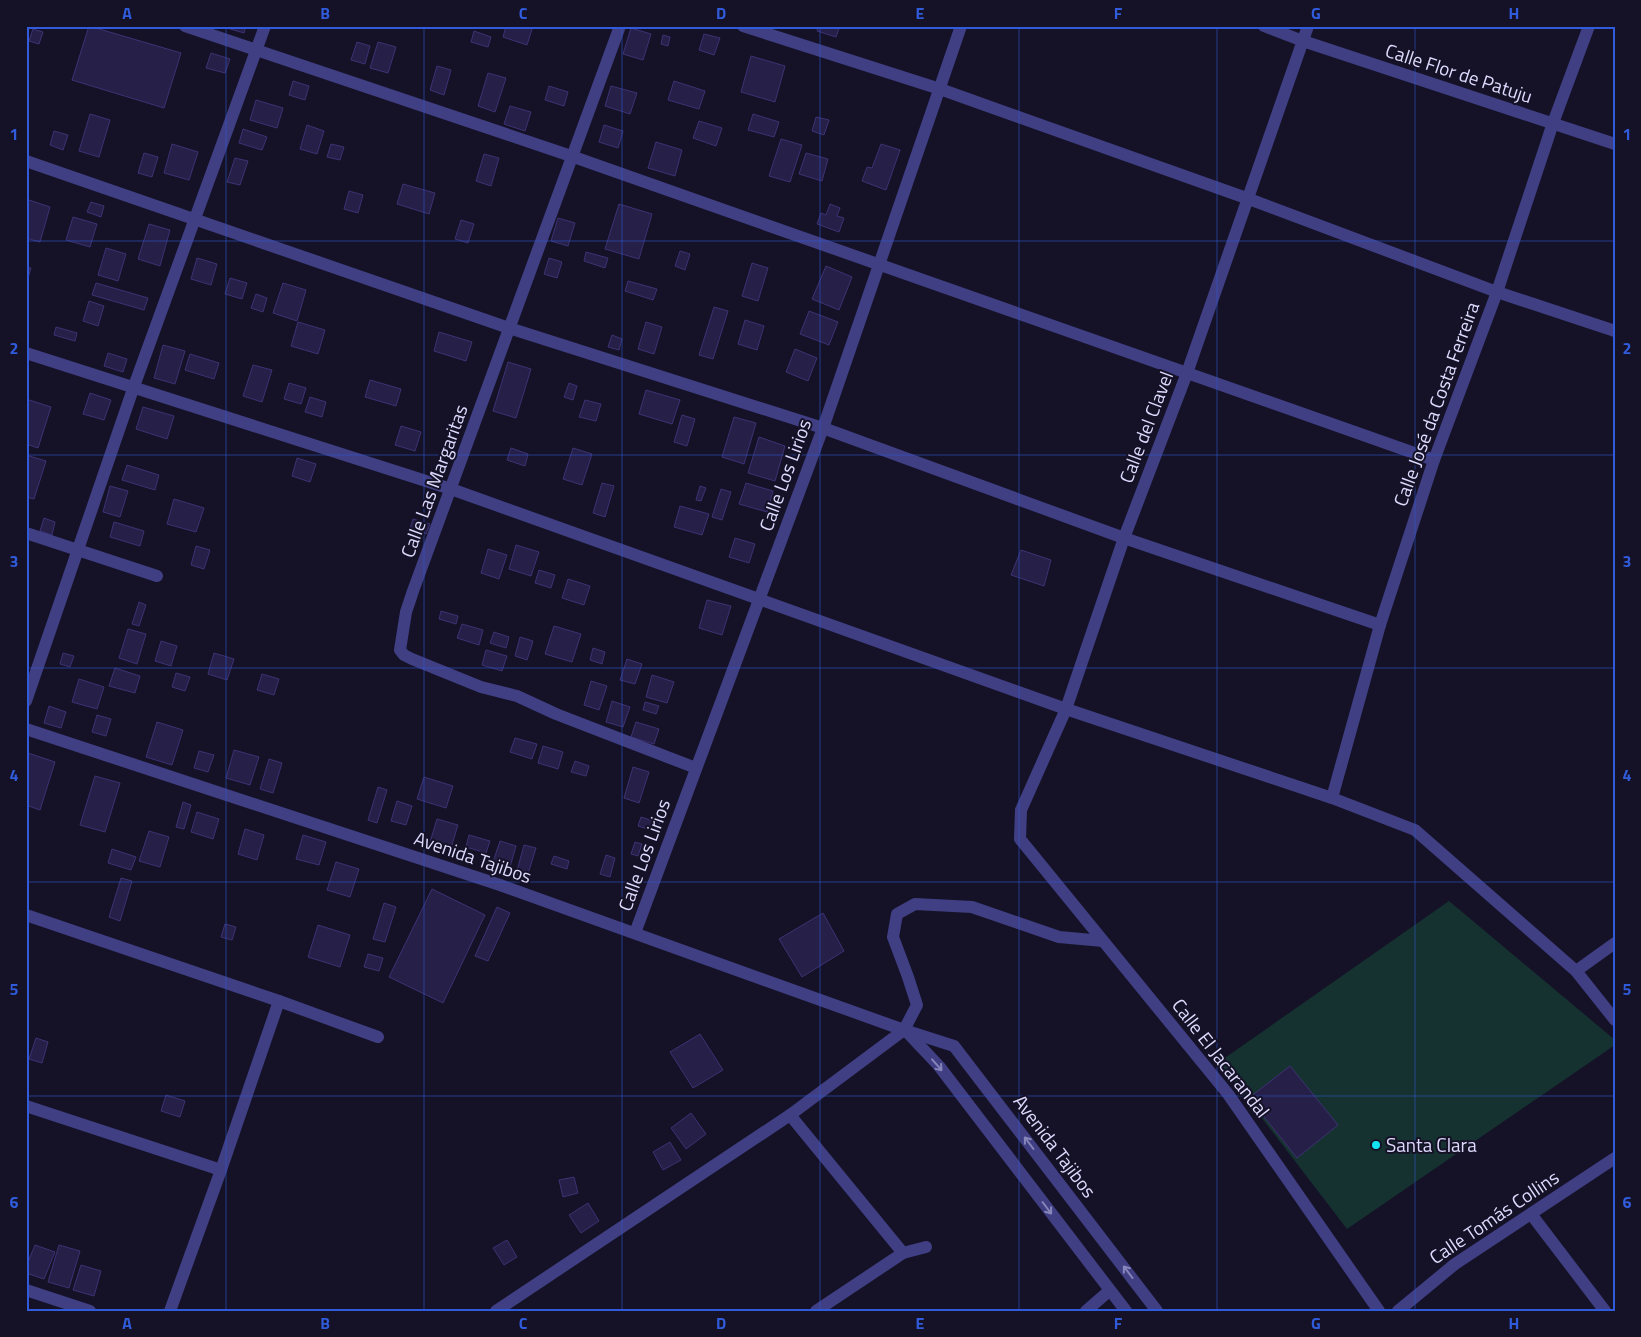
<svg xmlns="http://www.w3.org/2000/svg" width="1641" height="1337" font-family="'Titillium Web',sans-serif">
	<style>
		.green { fill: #153230 }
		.building { fill: #261f48; stroke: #3d3273 }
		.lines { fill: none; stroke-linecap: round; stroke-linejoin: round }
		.minor { stroke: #403f84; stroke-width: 12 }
		.oneway { stroke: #8785ba }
		.grid { fill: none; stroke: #305cdc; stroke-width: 1; stroke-opacity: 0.55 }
		.poi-dot { fill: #11e3f3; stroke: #151228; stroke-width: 2 }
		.labels { text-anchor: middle; stroke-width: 4; stroke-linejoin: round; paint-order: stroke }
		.street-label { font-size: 19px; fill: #dddafd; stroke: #151228 }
		.poi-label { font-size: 19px; fill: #dddafd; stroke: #151228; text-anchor: start }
		.neatline { fill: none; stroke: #305cdc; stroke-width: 2 }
		.grid-label { font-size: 16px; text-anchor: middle; font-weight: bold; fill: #305cdc }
	</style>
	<rect width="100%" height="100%" fill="#151228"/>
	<path class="green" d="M 1449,901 L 1615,1040 L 1615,1045 L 1347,1229 L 1219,1062 Z"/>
	<g class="building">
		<path d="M 89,26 L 181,53 L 164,108 L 72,80 Z"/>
		<path d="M 220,26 L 246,26 L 244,33 Z"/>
		<path d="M 506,26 L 533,26 L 527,45 L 503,37 Z"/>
		<path d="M 818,26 L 840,26 L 836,37 L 817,31 Z"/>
		<path d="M 631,28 L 651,34 L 643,60 L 623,54 Z"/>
		<path d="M 33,29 L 43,32 L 39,44 L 29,41 Z"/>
		<path d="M 474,31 L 491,37 L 488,47 L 471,42 Z"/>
		<path d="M 704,34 L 720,38 L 714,55 L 699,50 Z"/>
		<path d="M 663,35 L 670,37 L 668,46 L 661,44 Z"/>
		<path d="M 357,42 L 370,46 L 365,64 L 351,60 Z"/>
		<path d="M 378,42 L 396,47 L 388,73 L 370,68 Z"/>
		<path d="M 211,53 L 230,59 L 225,73 L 206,68 Z"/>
		<path d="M 751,56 L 785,66 L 775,102 L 741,92 Z"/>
		<path d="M 437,66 L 451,70 L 444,95 L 430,90 Z"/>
		<path d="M 488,73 L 506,78 L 495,112 L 478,106 Z"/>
		<path d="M 293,81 L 309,86 L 305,100 L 289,95 Z"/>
		<path d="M 674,81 L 705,91 L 699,109 L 668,100 Z"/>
		<path d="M 549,86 L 568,92 L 564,106 L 545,100 Z"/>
		<path d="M 611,86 L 637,93 L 630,114 L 605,106 Z"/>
		<path d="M 256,100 L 283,108 L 277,128 L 250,120 Z"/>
		<path d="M 510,106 L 531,112 L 525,131 L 504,124 Z"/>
		<path d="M 90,114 L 110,120 L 99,157 L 79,151 Z"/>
		<path d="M 753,114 L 779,122 L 774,137 L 748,130 Z"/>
		<path d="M 816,117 L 829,120 L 824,135 L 812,131 Z"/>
		<path d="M 699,121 L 722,128 L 716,146 L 693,138 Z"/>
		<path d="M 307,125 L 324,131 L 317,154 L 300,149 Z"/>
		<path d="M 604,125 L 623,131 L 618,148 L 599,142 Z"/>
		<path d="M 243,129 L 267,137 L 262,150 L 239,143 Z"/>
		<path d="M 54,131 L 68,135 L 63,150 L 50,145 Z"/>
		<path d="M 781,139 L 802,145 L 790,182 L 769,176 Z"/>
		<path d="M 656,142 L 682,150 L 675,176 L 648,168 Z"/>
		<path d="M 172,144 L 198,152 L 189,180 L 164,173 Z"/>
		<path d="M 331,144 L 344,147 L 340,160 L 327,157 Z"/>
		<path d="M 881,144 L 900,150 L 886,190 L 862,181 L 867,167 L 872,168 Z"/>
		<path d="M 144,153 L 158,157 L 152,177 L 138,173 Z"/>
		<path d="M 806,153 L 828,159 L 822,181 L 799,174 Z"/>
		<path d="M 484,154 L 499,158 L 491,186 L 476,181 Z"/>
		<path d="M 235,158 L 248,161 L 240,185 L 227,182 Z"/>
		<path d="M 403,184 L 435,193 L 429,214 L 397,204 Z"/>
		<path d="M 349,191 L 363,195 L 358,213 L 344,209 Z"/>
		<path d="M 29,200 L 50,207 L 40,242 L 26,238 L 26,208 Z"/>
		<path d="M 91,202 L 104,206 L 101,217 L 87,212 Z"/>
		<path d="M 619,204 L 652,214 L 639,259 L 605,249 Z"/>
		<path d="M 830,204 L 840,208 L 837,216 L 844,218 L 839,232 L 817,224 L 821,213 L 826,215 Z"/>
		<path d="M 73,217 L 97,224 L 90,247 L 66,240 Z"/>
		<path d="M 558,218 L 575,223 L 568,246 L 551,241 Z"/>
		<path d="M 461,220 L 474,224 L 468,243 L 455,239 Z"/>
		<path d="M 149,224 L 170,230 L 160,266 L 138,259 Z"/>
		<path d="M 106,248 L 126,254 L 118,281 L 98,275 Z"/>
		<path d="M 680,251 L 690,254 L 685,270 L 675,266 Z"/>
		<path d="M 586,252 L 608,258 L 605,268 L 584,261 Z"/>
		<path d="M 197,258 L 217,264 L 211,285 L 191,279 Z"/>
		<path d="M 549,258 L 562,262 L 557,278 L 544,274 Z"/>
		<path d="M 752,263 L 768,268 L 758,301 L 742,296 Z"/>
		<path d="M 826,266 L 852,277 L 839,310 L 812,299 Z"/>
		<path d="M 26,267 L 31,268 L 27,281 L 26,281 Z"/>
		<path d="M 230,278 L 247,283 L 242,299 L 225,294 Z"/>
		<path d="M 628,281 L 657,289 L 653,300 L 625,291 Z"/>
		<path d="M 96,283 L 148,298 L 144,310 L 92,295 Z"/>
		<path d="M 283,283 L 306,290 L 297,321 L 273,313 Z"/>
		<path d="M 256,294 L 267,298 L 263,312 L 251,308 Z"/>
		<path d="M 89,301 L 104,306 L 98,326 L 83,321 Z"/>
		<path d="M 714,307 L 728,311 L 713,359 L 699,355 Z"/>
		<path d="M 809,311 L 838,322 L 829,345 L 800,334 Z"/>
		<path d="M 745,320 L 764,326 L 757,350 L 738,344 Z"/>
		<path d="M 298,322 L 325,330 L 318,354 L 291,346 Z"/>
		<path d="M 646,322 L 662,327 L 654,354 L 638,349 Z"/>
		<path d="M 56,327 L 77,333 L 75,341 L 54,335 Z"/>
		<path d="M 439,332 L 472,342 L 466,361 L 434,351 Z"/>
		<path d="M 612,335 L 622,339 L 619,350 L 608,347 Z"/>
		<path d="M 163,345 L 185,351 L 175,384 L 154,378 Z"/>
		<path d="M 795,349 L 817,358 L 808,381 L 786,372 Z"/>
		<path d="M 108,353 L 127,359 L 123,372 L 104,366 Z"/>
		<path d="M 190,354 L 219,363 L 214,379 L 185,370 Z"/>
		<path d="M 508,362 L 531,369 L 516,418 L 493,411 Z"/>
		<path d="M 253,365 L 272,370 L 262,402 L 243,396 Z"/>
		<path d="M 370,380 L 401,389 L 396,406 L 365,397 Z"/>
		<path d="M 289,383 L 306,388 L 301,404 L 284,399 Z"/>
		<path d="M 569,383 L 577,386 L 573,400 L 564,397 Z"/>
		<path d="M 646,390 L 680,400 L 672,424 L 639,414 Z"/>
		<path d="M 90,393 L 111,400 L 104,420 L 83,414 Z"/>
		<path d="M 310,397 L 326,402 L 322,417 L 305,412 Z"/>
		<path d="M 26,399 L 51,407 L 38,448 L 26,444 Z"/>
		<path d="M 585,400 L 601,404 L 596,421 L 579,417 Z"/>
		<path d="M 143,407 L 174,416 L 167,439 L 136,429 Z"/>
		<path d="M 682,415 L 695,419 L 687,446 L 674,442 Z"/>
		<path d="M 734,417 L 756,423 L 744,464 L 722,457 Z"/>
		<path d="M 401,426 L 421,432 L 415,451 L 395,445 Z"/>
		<path d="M 759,437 L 785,446 L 775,481 L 748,473 Z"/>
		<path d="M 511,448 L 528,454 L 525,466 L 507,460 Z"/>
		<path d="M 573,448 L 592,454 L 582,485 L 563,479 Z"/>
		<path d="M 26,455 L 46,461 L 34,499 L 26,497 Z"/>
		<path d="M 297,458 L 316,464 L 310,482 L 292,476 Z"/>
		<path d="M 127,465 L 159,475 L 155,490 L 122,480 Z"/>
		<path d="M 602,483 L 614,486 L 605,517 L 593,513 Z"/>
		<path d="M 746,483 L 773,491 L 767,512 L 739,504 Z"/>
		<path d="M 110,486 L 128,491 L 120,517 L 103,512 Z"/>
		<path d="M 700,486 L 706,488 L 701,501 L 696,500 Z"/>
		<path d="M 721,489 L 731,492 L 722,520 L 712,517 Z"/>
		<path d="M 174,499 L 204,508 L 196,532 L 167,524 Z"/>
		<path d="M 680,506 L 709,514 L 702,535 L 674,527 Z"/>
		<path d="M 44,518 L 55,522 L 52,535 L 40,531 Z"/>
		<path d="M 413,519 L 430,524 L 426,534 L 410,529 Z"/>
		<path d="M 114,522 L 144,531 L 140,546 L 110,537 Z"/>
		<path d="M 735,538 L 755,544 L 749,563 L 729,557 Z"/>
		<path d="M 516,545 L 539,552 L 531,576 L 509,569 Z"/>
		<path d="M 196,546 L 210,550 L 204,569 L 191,565 Z"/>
		<path d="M 488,549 L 507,555 L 499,579 L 481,573 Z"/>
		<path d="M 1021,550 L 1051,560 L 1044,586 L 1011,575 Z"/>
		<path d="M 539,570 L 555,575 L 551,588 L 535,583 Z"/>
		<path d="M 568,579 L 590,586 L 584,605 L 562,598 Z"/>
		<path d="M 707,600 L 731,606 L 722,635 L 699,628 Z"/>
		<path d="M 139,602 L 146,605 L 139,626 L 132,624 Z"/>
		<path d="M 441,611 L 458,616 L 456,624 L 439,619 Z"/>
		<path d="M 462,624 L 483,630 L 479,645 L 457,638 Z"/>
		<path d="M 554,626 L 581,634 L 572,662 L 545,654 Z"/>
		<path d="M 128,629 L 146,634 L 137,664 L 119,658 Z"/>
		<path d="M 494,632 L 509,637 L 506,648 L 490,643 Z"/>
		<path d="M 520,637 L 533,641 L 527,660 L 515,656 Z"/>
		<path d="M 161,641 L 177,646 L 171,666 L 155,661 Z"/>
		<path d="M 593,648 L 605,652 L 602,664 L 590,660 Z"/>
		<path d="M 486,650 L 507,656 L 502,671 L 482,665 Z"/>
		<path d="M 63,653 L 74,656 L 70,667 L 60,664 Z"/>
		<path d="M 214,653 L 234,659 L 227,680 L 208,674 Z"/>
		<path d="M 627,659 L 642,664 L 635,684 L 620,680 Z"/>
		<path d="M 115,668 L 140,676 L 135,693 L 109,686 Z"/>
		<path d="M 176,673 L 190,677 L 185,691 L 172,687 Z"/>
		<path d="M 262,674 L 279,679 L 274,695 L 257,690 Z"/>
		<path d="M 652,675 L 674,682 L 667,703 L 646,697 Z"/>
		<path d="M 79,679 L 104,687 L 97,709 L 72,702 Z"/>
		<path d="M 591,681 L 607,686 L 599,710 L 584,705 Z"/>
		<path d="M 612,701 L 630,707 L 623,727 L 606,722 Z"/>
		<path d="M 645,702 L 659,706 L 656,714 L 643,710 Z"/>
		<path d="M 49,706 L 66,712 L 61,728 L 44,723 Z"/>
		<path d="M 97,715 L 111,719 L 106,736 L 92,732 Z"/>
		<path d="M 157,722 L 183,730 L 172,765 L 146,757 Z"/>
		<path d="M 636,722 L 659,729 L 654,744 L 631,737 Z"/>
		<path d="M 515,738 L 537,744 L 532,759 L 510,752 Z"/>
		<path d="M 543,746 L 563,752 L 558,769 L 538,763 Z"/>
		<path d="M 234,750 L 259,757 L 250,785 L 226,778 Z"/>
		<path d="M 199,751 L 214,755 L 208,772 L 194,768 Z"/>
		<path d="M 28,753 L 55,762 L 40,810 L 26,805 L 26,759 Z"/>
		<path d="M 269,759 L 282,763 L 273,793 L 260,789 Z"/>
		<path d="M 575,761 L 589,766 L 586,776 L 571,772 Z"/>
		<path d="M 633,767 L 649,772 L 639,803 L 624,798 Z"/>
		<path d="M 95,776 L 120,783 L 105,832 L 80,825 Z"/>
		<path d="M 424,777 L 453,786 L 446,808 L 417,799 Z"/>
		<path d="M 378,787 L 387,790 L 377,823 L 368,820 Z"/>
		<path d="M 397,801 L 412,806 L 406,825 L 391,821 Z"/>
		<path d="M 183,802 L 191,805 L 184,829 L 176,827 Z"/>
		<path d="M 197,812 L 219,819 L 213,839 L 191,832 Z"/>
		<path d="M 641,817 L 660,823 L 657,832 L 638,826 Z"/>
		<path d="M 437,819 L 458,825 L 451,848 L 430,842 Z"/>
		<path d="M 245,829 L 264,835 L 257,860 L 238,854 Z"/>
		<path d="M 149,831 L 169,837 L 160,867 L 139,861 Z"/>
		<path d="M 303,835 L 326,842 L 319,865 L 296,859 Z"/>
		<path d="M 469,835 L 490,841 L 486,853 L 466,847 Z"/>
		<path d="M 500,841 L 516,846 L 510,867 L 493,862 Z"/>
		<path d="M 635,842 L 642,844 L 638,856 L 631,854 Z"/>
		<path d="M 524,845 L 536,848 L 527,877 L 516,874 Z"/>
		<path d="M 112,849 L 136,857 L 131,870 L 108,863 Z"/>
		<path d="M 606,855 L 615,858 L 610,877 L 600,874 Z"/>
		<path d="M 554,856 L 569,861 L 567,869 L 551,864 Z"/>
		<path d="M 336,862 L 359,869 L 350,897 L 327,890 Z"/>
		<path d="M 121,878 L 132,881 L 120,921 L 109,917 Z"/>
		<path d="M 432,889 L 485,915 L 443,1003 L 389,977 Z"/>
		<path d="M 384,903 L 396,907 L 385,942 L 373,939 Z"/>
		<path d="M 497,907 L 510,913 L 488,961 L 475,956 Z"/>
		<path d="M 823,913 L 844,951 L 802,977 L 779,939 Z"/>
		<path d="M 225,924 L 236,927 L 232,940 L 221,937 Z"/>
		<path d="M 318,925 L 350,935 L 340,967 L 308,957 Z"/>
		<path d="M 368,954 L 383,958 L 379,971 L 364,967 Z"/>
		<path d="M 700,1034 L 723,1070 L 693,1088 L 670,1052 Z"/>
		<path d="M 36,1038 L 48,1042 L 42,1063 L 29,1059 Z"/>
		<path d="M 1290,1066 L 1338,1125 L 1297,1158 L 1249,1098 Z"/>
		<path d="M 166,1095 L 185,1101 L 180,1117 L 161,1111 Z"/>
		<path d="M 691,1113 L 706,1134 L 686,1149 L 671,1128 Z"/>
		<path d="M 670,1142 L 681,1160 L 663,1170 L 653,1152 Z"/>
		<path d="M 574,1177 L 578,1193 L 563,1197 L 559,1180 Z"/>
		<path d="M 588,1203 L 599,1221 L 581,1233 L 569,1215 Z"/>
		<path d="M 507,1240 L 517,1257 L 504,1265 L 493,1248 Z"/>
		<path d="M 35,1245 L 55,1252 L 44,1279 L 26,1273 L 26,1267 Z"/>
		<path d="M 59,1245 L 80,1251 L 69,1288 L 48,1282 Z"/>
		<path d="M 81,1265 L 101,1271 L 94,1296 L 73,1290 Z"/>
	</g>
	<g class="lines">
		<g class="minor">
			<path d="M 185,26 L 571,156 L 1434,460"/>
			<path d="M 620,26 L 413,591 L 406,612 L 400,650 L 404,655 L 412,659 L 481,687 L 517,696 L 556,714 L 696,768"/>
			<path d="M 743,26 L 940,89 L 1249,199 L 1497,292 L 1615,331"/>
			<path d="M 1264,26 L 1303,41 L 1615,144"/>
			<path d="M 1308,26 L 1187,373 L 1124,538 L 1066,709 L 1021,810 L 1020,839 L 1228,1094 L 1379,1311"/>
			<path d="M 26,161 L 509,328 L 823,428 L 1124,538 L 1380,625"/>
			<path d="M 26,353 L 451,489 L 1066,709 L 1332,798 L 1415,830 L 1576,971 L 1615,1020"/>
			<path d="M 26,533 L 157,576"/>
			<path d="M 26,701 L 133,389 L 265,26"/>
			<path d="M 26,729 L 500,885 L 904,1030 L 954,1046 L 1157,1311"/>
			<path d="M 1332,798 L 1380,625 L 1434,460 L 1497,292 L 1553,123 L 1589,26"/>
			<path d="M 26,915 L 279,1001 L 378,1037"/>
			<path d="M 635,933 L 823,428 L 961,26"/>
			<path d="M 1576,971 L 1615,943"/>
			<path d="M 906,1031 L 939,1066 L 1126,1311"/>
			<path d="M 26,1106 L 221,1170"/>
			<path d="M 790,1115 L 903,1253 L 926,1247"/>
			<path d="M 1531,1214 L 1605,1311"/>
			<path d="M 26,1290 L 90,1311"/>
			<path d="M 170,1311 L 221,1170 L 279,1001"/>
			<path d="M 496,1311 L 790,1115 L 904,1030 L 917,1005 L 908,977 L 893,937 L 897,914 L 915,904 L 972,907 L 1059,937 L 1103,941"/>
			<path d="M 816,1311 L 903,1253"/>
			<path d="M 1086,1311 L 1109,1291"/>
			<path d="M 1398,1311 L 1455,1264 L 1615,1158"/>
		</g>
	</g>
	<defs><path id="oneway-shaft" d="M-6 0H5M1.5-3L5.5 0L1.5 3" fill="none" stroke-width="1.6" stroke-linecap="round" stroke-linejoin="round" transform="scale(1.25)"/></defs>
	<g class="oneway">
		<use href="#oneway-shaft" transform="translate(937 1065) rotate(49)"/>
		<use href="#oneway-shaft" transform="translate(1029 1143) rotate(-127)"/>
		<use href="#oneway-shaft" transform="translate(1047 1208) rotate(53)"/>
		<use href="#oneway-shaft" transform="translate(1128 1272) rotate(-127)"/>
	</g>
	<path class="grid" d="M 226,26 L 226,1311M 424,26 L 424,1311M 622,26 L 622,1311M 820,26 L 820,1311M 1019,26 L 1019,1311M 1217,26 L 1217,1311M 1415,26 L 1415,1311M 26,241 L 1615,241M 26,455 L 1615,455M 26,668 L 1615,668M 26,882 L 1615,882M 26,1096 L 1615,1096"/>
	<circle class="poi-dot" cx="1376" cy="1145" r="5"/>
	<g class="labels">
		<g class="street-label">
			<text transform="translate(1459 73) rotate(18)" y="7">Calle Flor de Patuju</text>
			<text transform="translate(1436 404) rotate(-70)" y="7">Calle José da Costa Ferreira</text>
			<text transform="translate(1146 427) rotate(-69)" y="7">Calle del Clavel</text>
			<text transform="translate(785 475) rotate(-70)" y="7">Calle Los Lirios</text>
			<text transform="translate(434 481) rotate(-70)" y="7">Calle Las Margaritas</text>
			<text transform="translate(644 855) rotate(-70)" y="7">Calle Los Lirios</text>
			<text transform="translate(473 857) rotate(19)" y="7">Avenida Tajibos</text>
			<text transform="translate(1221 1058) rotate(52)" y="7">Calle El Jacarandal</text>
			<text transform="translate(1055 1146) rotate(53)" y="7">Avenida Tajibos</text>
			<text transform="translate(1494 1217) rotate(-34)" y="7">Calle Tomás Collins</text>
		</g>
		<g class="poi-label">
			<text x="1386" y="1152">Santa Clara</text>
		</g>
	</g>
	<rect width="1641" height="1337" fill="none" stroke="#151228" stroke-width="55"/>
	<rect x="28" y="28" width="1586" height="1282" class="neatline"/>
	<g class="grid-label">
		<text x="127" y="19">A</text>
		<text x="325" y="19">B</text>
		<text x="523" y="19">C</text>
		<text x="721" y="19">D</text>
		<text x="920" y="19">E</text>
		<text x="1118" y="19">F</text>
		<text x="1316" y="19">G</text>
		<text x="1514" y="19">H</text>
		<text x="14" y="140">1</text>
		<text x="1627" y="140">1</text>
		<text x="14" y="354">2</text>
		<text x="1627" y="354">2</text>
		<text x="14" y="567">3</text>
		<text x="1627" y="567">3</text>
		<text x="14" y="781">4</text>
		<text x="1627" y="781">4</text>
		<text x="14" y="995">5</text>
		<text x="1627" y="995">5</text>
		<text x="14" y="1208">6</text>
		<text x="1627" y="1208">6</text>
		<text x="127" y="1329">A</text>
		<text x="325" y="1329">B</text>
		<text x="523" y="1329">C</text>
		<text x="721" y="1329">D</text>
		<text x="920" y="1329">E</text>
		<text x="1118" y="1329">F</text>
		<text x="1316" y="1329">G</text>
		<text x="1514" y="1329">H</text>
	</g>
</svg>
